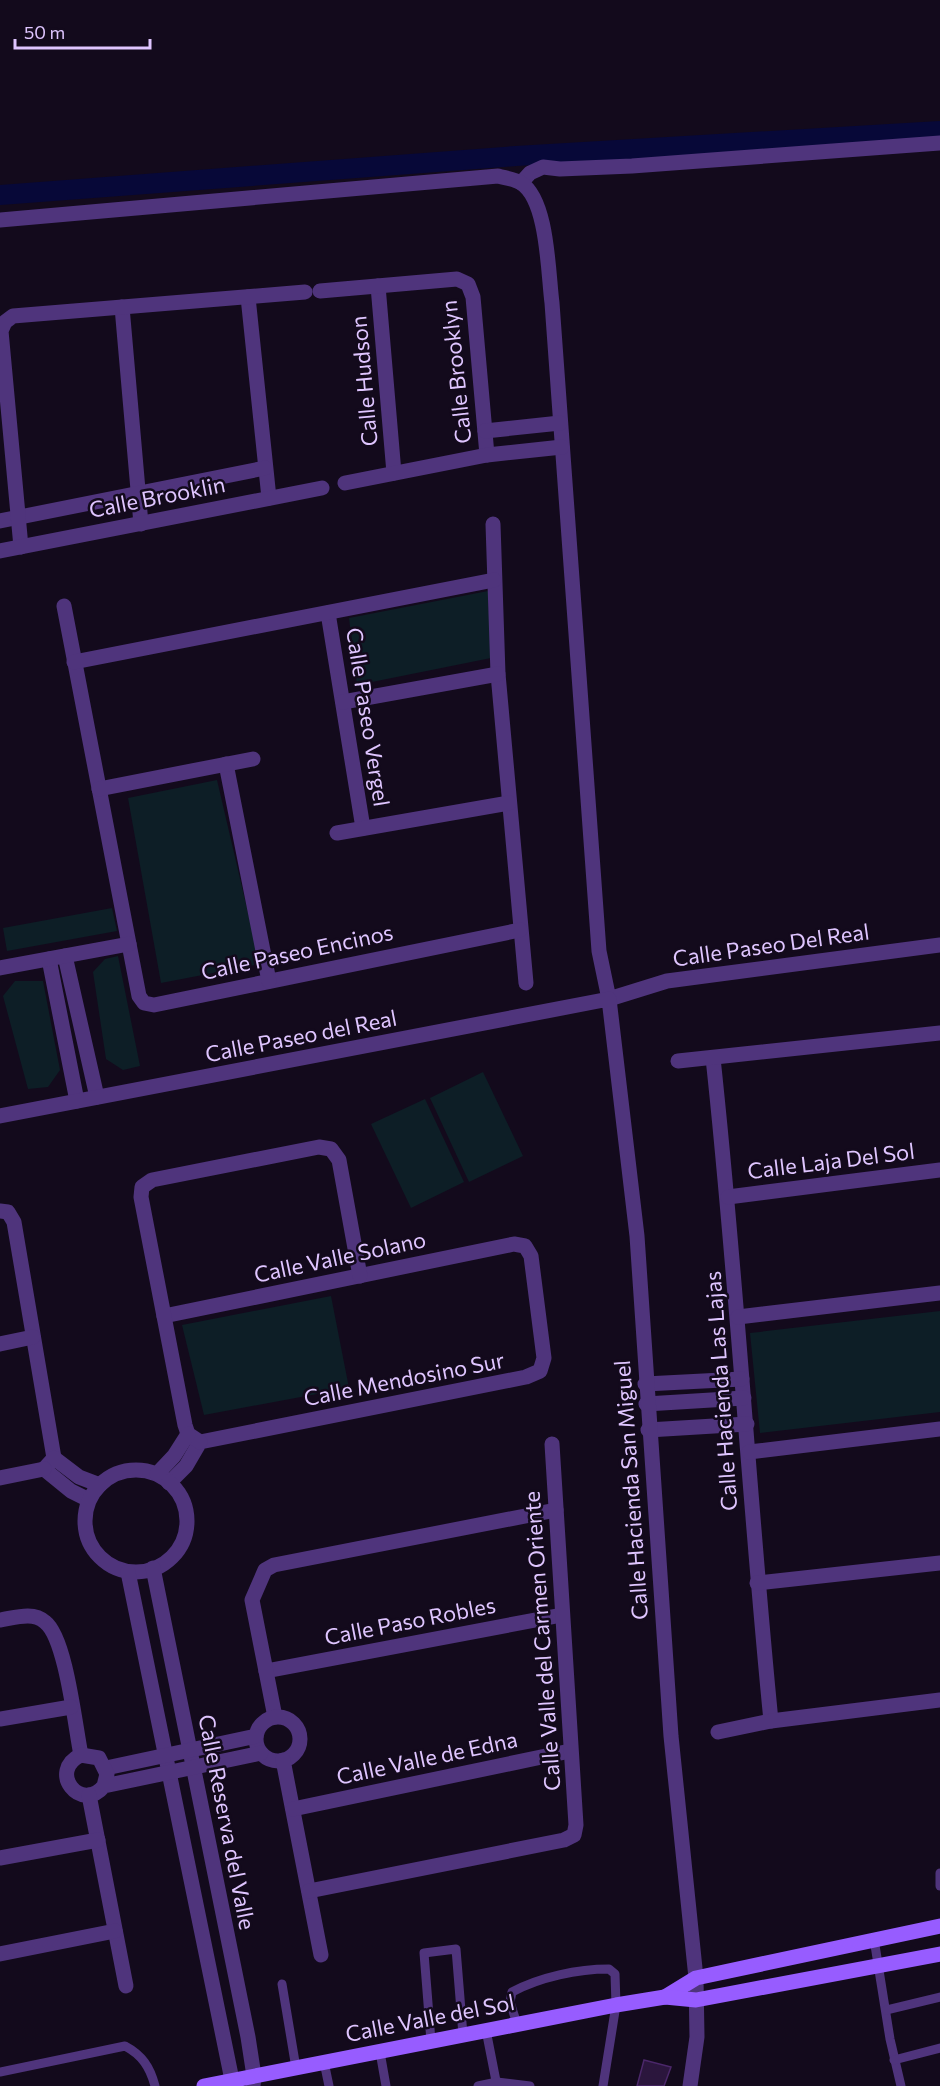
<svg xmlns="http://www.w3.org/2000/svg" width="940" height="2086" font-family="Commissioner,sans-serif">
	<style>
		.green { fill: #0d1e26 }
		.lines { fill: none; stroke-linecap: round; stroke-linejoin: round }
		.canal { stroke: #070838; stroke-width: 20 }
		.building { fill: #2b163d; stroke: #4b276a; stroke-width: 1.5 }
		.service { stroke: #4f347c; stroke-width: 9 }
		.minor { stroke: #4f347c; stroke-width: 15 }
		.tertiary { stroke: #4f347c; stroke-width: 15 }
		.secondary { stroke: #975cff; stroke-width: 15 }
		.labels { text-anchor: middle; stroke-width: 5; stroke-linejoin: round; paint-order: stroke }
		.street-label { font-size: 22px; fill: #dfc5ff; stroke: #130a1c }
	</style>
	<rect width="100%" height="100%" fill="#130a1c"/>
	<g class="green">
		<path d="M 488,591 L 491,658 L 357,685 L 349,618 Z"/>
		<path d="M 217,780 L 260,964 L 161,983 L 128,798 Z"/>
		<path d="M 112,908 L 117,931 L 7,951 L 3,928 Z"/>
		<path d="M 118,956 L 140,1066 L 123,1070 L 106,1059 L 93,972 L 105,959 Z"/>
		<path d="M 15,981 L 43,981 L 60,1070 L 48,1087 L 28,1089 L 3,996 Z"/>
		<path d="M 483,1072 L 523,1156 L 469,1182 L 430,1098 Z"/>
		<path d="M 425,1099 L 464,1182 L 411,1208 L 371,1124 Z"/>
		<path d="M 331,1296 L 349,1388 L 204,1415 L 182,1325 Z"/>
		<path d="M 940,1311 L 940,1412 L 760,1433 L 750,1333 Z"/>
	</g>
	<g class="lines">
		<path class="canal" d="M 0,195 L 516,156 L 940,131"/>
	</g>
	<path class="building" d="M 644,2060 L 671,2067 L 664,2086 L 637,2086 Z"/>
	<g class="lines">
		<g class="service">
			<path d="M 940,1873 L 940,1886"/>
			<path d="M 874,1939 L 890,2039 L 901,2086"/>
			<path d="M 282,1984 L 296,2068"/>
			<path d="M 886,2010 L 940,1997"/>
			<path d="M 517,2024 L 510,2002 L 512,1992 C 540,1977 578,1969 609,1969 L 615,1974 L 616,2005 L 603,2086"/>
			<path d="M 486,2030 L 497,2086"/>
			<path d="M 431,2041 L 424,1953 L 456,1949 L 463,2035"/>
			<path d="M 380,2052 L 386,2086"/>
			<path d="M 894,2060 L 940,2048"/>
			<path d="M 324,2062 L 329,2086"/>
			<path d="M 0,2072 L 125,2046 C 142,2055 150,2067 155,2086"/>
			<path d="M 478,2086 L 497,2082 L 530,2086"/>
		</g>
		<g class="minor">
			<path d="M 521,183 L 530,173 L 543,167 L 560,169 L 632,166 L 940,143"/>
			<path d="M 0,220 L 498,176 C 505,178 515,179 521,183 C 548,200 548,273 552,303 L 599,951 L 609,999 L 667,981 L 940,945"/>
			<path d="M 378,286 L 394,473"/>
			<path d="M 320,291 L 457,279 L 468,284 L 473,297 L 487,455"/>
			<path d="M 248,297 L 269,498"/>
			<path d="M 122,307 L 141,524"/>
			<path d="M 485,431 L 560,423"/>
			<path d="M 345,483 L 487,455 L 562,447"/>
			<path d="M 0,521 L 265,468"/>
			<path d="M 493,524 L 498,674 L 526,983"/>
			<path d="M 21,547 L 1,331 L 5,322 L 13,316 L 305,292"/>
			<path d="M 0,551 L 322,488"/>
			<path d="M 64,606 L 139,996 L 144,1003 L 154,1005 L 520,930"/>
			<path d="M 328,613 L 363,828"/>
			<path d="M 74,662 L 494,580"/>
			<path d="M 343,702 L 498,674"/>
			<path d="M 226,764 L 269,981"/>
			<path d="M 99,789 L 253,759"/>
			<path d="M 337,833 L 509,803"/>
			<path d="M 65,956 L 97,1097"/>
			<path d="M 49,959 L 77,1101"/>
			<path d="M 0,968 L 129,944"/>
			<path d="M 713,1058 C 737,1279 749,1500 771,1721"/>
			<path d="M 678,1061 L 940,1033"/>
			<path d="M 728,1197 L 940,1170"/>
			<path d="M 0,1211 L 8,1212 L 14,1222 L 54,1458 L 44,1469"/>
			<path d="M 164,1316 L 514,1244 L 525,1246 L 531,1256 L 544,1358 L 540,1371 L 526,1377 L 200,1442 L 186,1466 L 169,1483"/>
			<path d="M 738,1317 L 940,1293"/>
			<path d="M 0,1344 L 33,1337"/>
			<path d="M 645,1384 L 742,1379"/>
			<path d="M 646,1404 L 744,1398"/>
			<path d="M 648,1430 L 747,1424"/>
			<path d="M 200,1442 L 188,1434 L 185,1425 L 141,1197 L 142,1187 L 152,1180 L 319,1147 L 331,1149 L 339,1160 L 360,1276"/>
			<path d="M 749,1452 L 940,1429"/>
			<path d="M 54,1458 L 79,1477 L 100,1485"/>
			<path d="M 44,1469 L 71,1491 L 89,1500"/>
			<circle cx="136" cy="1521" r="51"/>
			<path d="M 157,1474 L 174,1456 L 188,1434"/>
			<path d="M 0,1478 L 44,1469"/>
			<path d="M 153,1568 L 248,2037 L 254,2076 L 253,2086"/>
			<path d="M 128,1572 L 232,2080 L 236,2086"/>
			<path d="M 757,1583 L 940,1563"/>
			<path d="M 0,1620 C 14,1618 33,1611 45,1622 C 66,1638 75,1726 81,1755"/>
			<path d="M 266,1671 L 562,1615"/>
			<path d="M 275,1717 L 252,1600 L 265,1570 L 274,1565 L 556,1510"/>
			<circle cx="278" cy="1739" r="22"/>
			<path d="M 0,1719 L 71,1707"/>
			<path d="M 718,1732 L 771,1721 L 940,1700"/>
			<path d="M 283,1760 L 321,1955"/>
			<path d="M 106,1768 L 256,1736"/>
			<path d="M 104,1786 L 107,1774 L 99,1758 L 81,1755 C 47,1771 81,1814 104,1786 L 261,1753"/>
			<path d="M 89,1795 L 126,1986"/>
			<path d="M 293,1809 L 570,1751"/>
			<path d="M 0,1858 L 98,1840"/>
			<path d="M 309,1891 L 564,1840 L 574,1835 L 576,1825 L 552,1444"/>
			<path d="M 0,1954 L 115,1931"/>
		</g>
		<path class="tertiary" d="M 0,1116 L 609,999 L 637,1236 L 671,1736 L 696,1978 L 697,2037 L 690,2086"/>
		<g class="secondary">
			<path d="M 665,1997 L 696,1978 L 940,1926"/>
			<path d="M 204,2086 L 616,2005 L 665,1997 L 696,2000 L 940,1954"/>
		</g>
	</g>
	<g class="labels">
		<g class="street-label">
			<text transform="translate(456 372) rotate(-96)" y="8">Calle Brooklyn</text>
			<text transform="translate(364 381) rotate(-95)" y="8">Calle Hudson</text>
			<text transform="translate(157 497) rotate(-11)" y="8">Calle Brooklin</text>
			<text transform="translate(368 717) rotate(81)" y="8">Calle Paseo Vergel</text>
			<text transform="translate(771 945) rotate(-8)" y="8">Calle Paseo Del Real</text>
			<text transform="translate(297 952) rotate(-12)" y="8">Calle Paseo Encinos</text>
			<text transform="translate(301 1036) rotate(-11)" y="8">Calle Paseo del Real</text>
			<text transform="translate(831 1161) rotate(-7)" y="8">Calle Laja Del Sol</text>
			<text transform="translate(340 1257) rotate(-12)" y="8">Calle Valle Solano</text>
			<text transform="translate(404 1379) rotate(-11)" y="8">Calle Mendosino Sur</text>
			<text transform="translate(721 1391) rotate(-94)" y="8">Calle Hacienda Las Lajas</text>
			<text transform="translate(631 1490) rotate(-94)" y="8">Calle Hacienda San Miguel</text>
			<text transform="translate(410 1621) rotate(-11)" y="8">Calle Paso Robles</text>
			<text transform="translate(542 1641) rotate(-94)" y="8">Calle Valle del Carmen Oriente</text>
			<text transform="translate(427 1758) rotate(-12)" y="8">Calle Valle de Edna</text>
			<text transform="translate(227 1822) rotate(79)" y="8">Calle Reserva del Valle</text>
			<text transform="translate(430 2018) rotate(-11)" y="8">Calle Valle del Sol</text>
		</g>
	</g>
	<path d="M15 39v9h135v-9" fill="none" stroke="#dfc5ff" stroke-width="3"/>
	<text x="24" y="39" font-size="18" fill="#dfc5ff" stroke="#130a1c" stroke-width="4.5" paint-order="stroke">50 m</text>
</svg>
